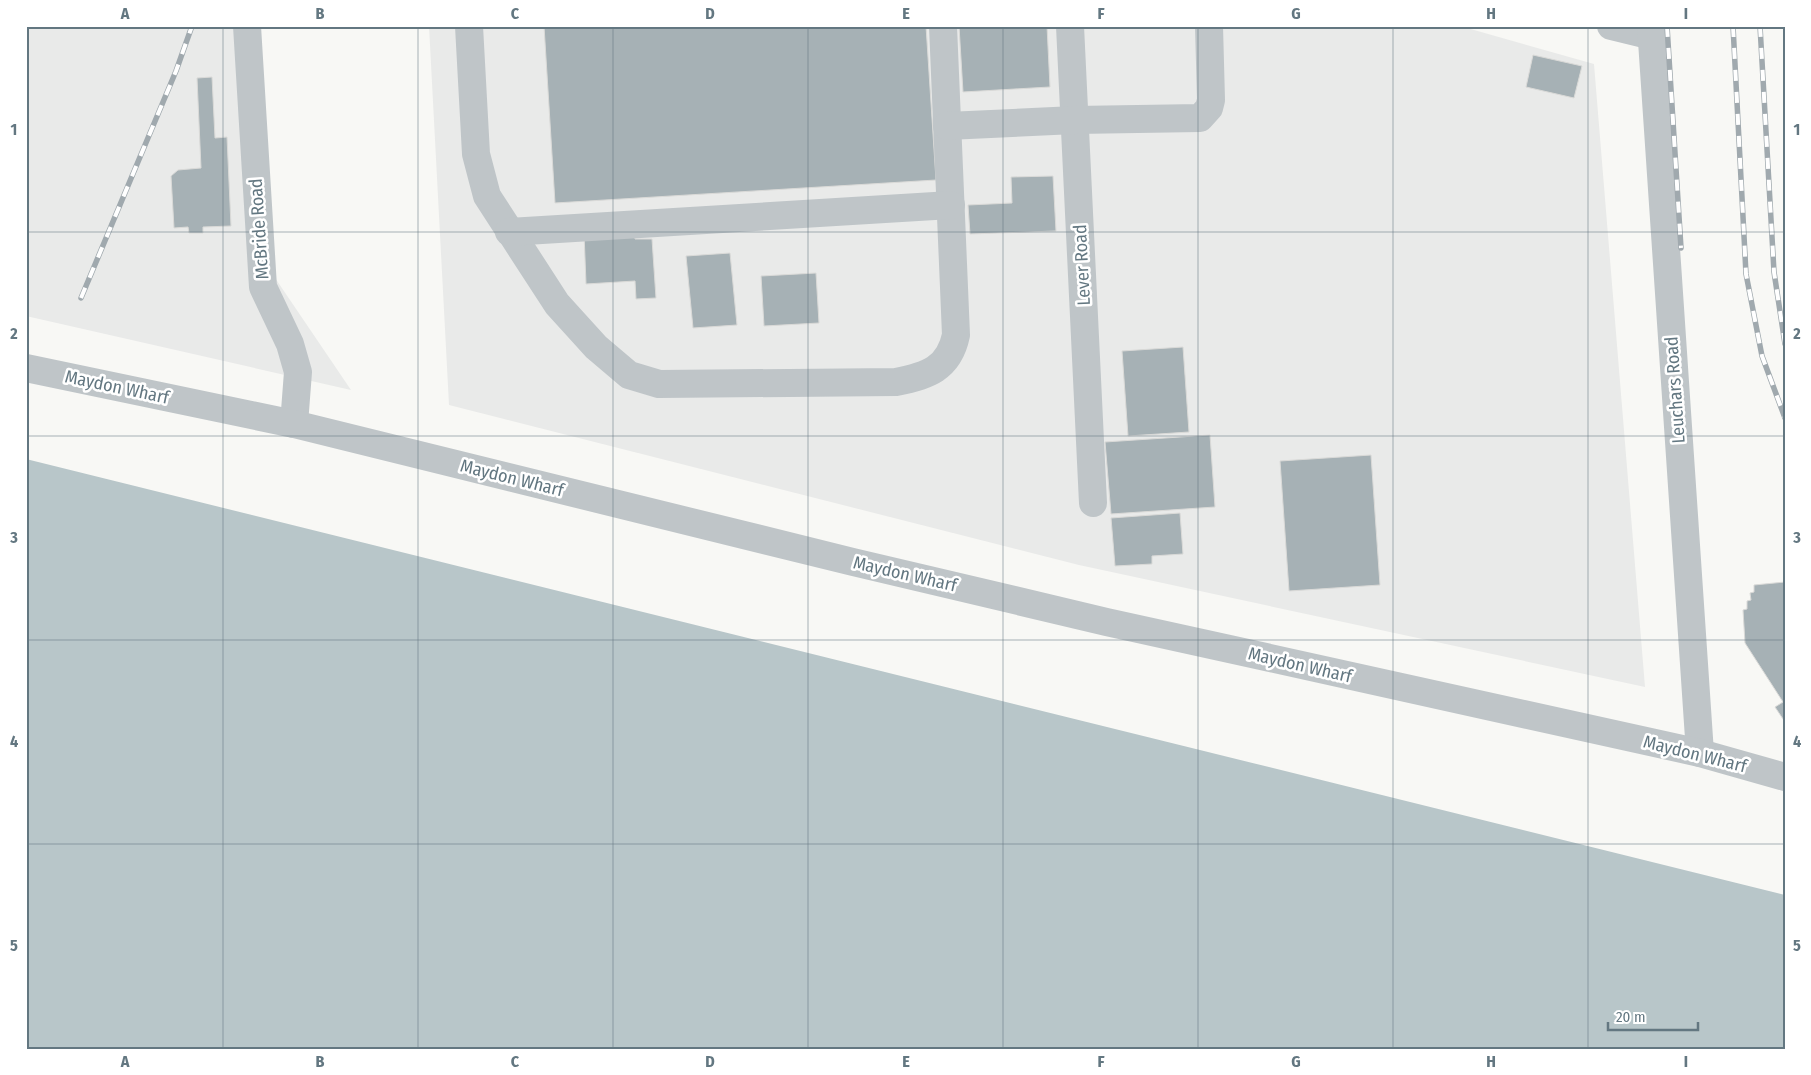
<svg xmlns="http://www.w3.org/2000/svg" width="1811" height="1075" font-family="'Fira Sans Condensed',sans-serif">
	<style>
		.built { fill: #e9eae9 }
		.water { fill: #b8c6c9 }
		.building { fill: #a6b1b5; stroke: #dadad8 }
		.lines { fill: none; stroke-linecap: round; stroke-linejoin: round }
		.minor { stroke: #bfc5c8; stroke-width: 28 }
		.rail-casing { stroke: #a0a9ae; stroke-width: 5.5 }
		.rail { stroke: #fff; stroke-width: 4; stroke-dasharray: 11; stroke-linecap: butt }
		.grid { fill: none; stroke: #637781; stroke-width: 1; stroke-opacity: 0.55 }
		.labels { text-anchor: middle; stroke-width: 5; stroke-linejoin: round; paint-order: stroke }
		.street-label { font-size: 18px; fill: #637781; stroke: #fff }
		.neatline { fill: none; stroke: #637781; stroke-width: 2 }
		.grid-label { font-size: 16px; text-anchor: middle; font-weight: bold; fill: #637781 }
	</style>
	<rect width="100%" height="100%" fill="#f8f8f5"/>
	<g class="built">
		<path d="M 26,26 L 257,26 L 269,269 L 351,390 L 26,316 Z"/>
		<path d="M 429,26 L 1460,26 L 1594,64 L 1645,687 L 1079,565 L 449,405 Z"/>
	</g>
	<path class="water" d="M 26,459 L 1785,895 L 1785,1049 L 26,1049 Z"/>
	<g class="building">
		<path d="M 544,26 L 926,26 L 936,180 L 555,203 Z"/>
		<path d="M 959,26 L 1047,26 L 1050,87 L 963,92 Z"/>
		<path d="M 1533,55 L 1582,66 L 1574,98 L 1526,87 Z"/>
		<path d="M 212,77 L 215,138 L 227,137 L 231,226 L 203,227 L 203,233 L 189,233 L 188,227 L 174,228 L 171,176 L 178,170 L 201,168 L 197,78 Z"/>
		<path d="M 1053,176 L 1056,231 L 970,234 L 968,205 L 1012,203 L 1011,177 Z"/>
		<path d="M 634,230 L 635,239 L 652,239 L 656,298 L 636,299 L 635,281 L 586,284 L 584,233 Z"/>
		<path d="M 730,253 L 737,325 L 693,328 L 686,256 Z"/>
		<path d="M 816,273 L 819,323 L 764,326 L 761,276 Z"/>
		<path d="M 1183,347 L 1189,432 L 1128,436 L 1122,351 Z"/>
		<path d="M 1210,435 L 1215,507 L 1111,514 L 1105,442 Z"/>
		<path d="M 1371,455 L 1380,585 L 1289,591 L 1280,461 Z"/>
		<path d="M 1180,513 L 1183,554 L 1152,556 L 1152,564 L 1115,566 L 1111,518 Z"/>
		<path d="M 1785,582 L 1785,722 L 1775,707 L 1783,702 L 1745,643 L 1743,610 L 1747,609 L 1747,601 L 1751,600 L 1750,593 L 1754,592 L 1754,585 Z"/>
	</g>
	<g class="lines">
		<g class="minor">
			<path d="M 247,26 L 263,287 L 290,344 L 298,372 L 294,424"/>
			<path d="M 469,26 L 476,154 L 487,196 L 557,304 L 596,347 L 629,375 L 659,384 L 896,382 C 927,376 949,369 956,335 L 943,26"/>
			<path d="M 1070,26 L 1093,503"/>
			<path d="M 1611,26 L 1652,36"/>
			<path d="M 1651,26 L 1700,753"/>
			<path d="M 947,126 L 1075,120 L 1200,118 L 1209,108 L 1211,100 L 1209,26"/>
			<path d="M 509,232 L 951,205"/>
			<path d="M 26,368 L 294,424 L 853,562 L 1107,622 L 1700,753 L 1785,777"/>
		</g>
		<defs>
			<g id="rail">
				<path d="M 1667,26 L 1681,248"/>
				<path d="M 1733,26 L 1746,274 L 1762,356 L 1785,418"/>
				<path d="M 1760,26 L 1774,272 L 1785,344"/>
				<path d="M 81,298 L 176,71 L 192,26"/>
			</g>
		</defs>
		<use href="#rail" class="rail-casing"/>
		<use href="#rail" class="rail"/>
	</g>
	<path class="grid" d="M 223,26 L 223,1049M 418,26 L 418,1049M 613,26 L 613,1049M 808,26 L 808,1049M 1003,26 L 1003,1049M 1198,26 L 1198,1049M 1393,26 L 1393,1049M 1588,26 L 1588,1049M 26,232 L 1785,232M 26,436 L 1785,436M 26,640 L 1785,640M 26,844 L 1785,844"/>
	<g class="labels">
		<g class="street-label">
			<text transform="translate(259 229) rotate(-94)" y="6">McBride Road</text>
			<text transform="translate(1082 265) rotate(-93)" y="6">Lever Road</text>
			<text transform="translate(117 387) rotate(12)" y="6">Maydon Wharf</text>
			<text transform="translate(1675 390) rotate(-94)" y="6">Leuchars Road</text>
			<text transform="translate(512 478) rotate(14)" y="6">Maydon Wharf</text>
			<text transform="translate(905 574) rotate(13)" y="6">Maydon Wharf</text>
			<text transform="translate(1300 665) rotate(13)" y="6">Maydon Wharf</text>
			<text transform="translate(1695 754) rotate(14)" y="6">Maydon Wharf</text>
		</g>
	</g>
	<rect width="1811" height="1075" fill="none" stroke="#ffffff" stroke-width="55"/>
	<path d="M1608 1022v8h90v-8" fill="none" stroke="#637781" stroke-width="2.5"/>
	<text x="1616" y="1022" font-size="15" fill="#637781" stroke="#ffffff" stroke-width="4" paint-order="stroke">20 m</text>
	<rect x="28" y="28" width="1756" height="1020" class="neatline"/>
	<g class="grid-label">
		<text x="125" y="19">A</text>
		<text x="320" y="19">B</text>
		<text x="515" y="19">C</text>
		<text x="710" y="19">D</text>
		<text x="906" y="19">E</text>
		<text x="1101" y="19">F</text>
		<text x="1296" y="19">G</text>
		<text x="1491" y="19">H</text>
		<text x="1686" y="19">I</text>
		<text x="14" y="135">1</text>
		<text x="1797" y="135">1</text>
		<text x="14" y="339">2</text>
		<text x="1797" y="339">2</text>
		<text x="14" y="543">3</text>
		<text x="1797" y="543">3</text>
		<text x="14" y="747">4</text>
		<text x="1797" y="747">4</text>
		<text x="14" y="951">5</text>
		<text x="1797" y="951">5</text>
		<text x="125" y="1067">A</text>
		<text x="320" y="1067">B</text>
		<text x="515" y="1067">C</text>
		<text x="710" y="1067">D</text>
		<text x="906" y="1067">E</text>
		<text x="1101" y="1067">F</text>
		<text x="1296" y="1067">G</text>
		<text x="1491" y="1067">H</text>
		<text x="1686" y="1067">I</text>
	</g>
</svg>
